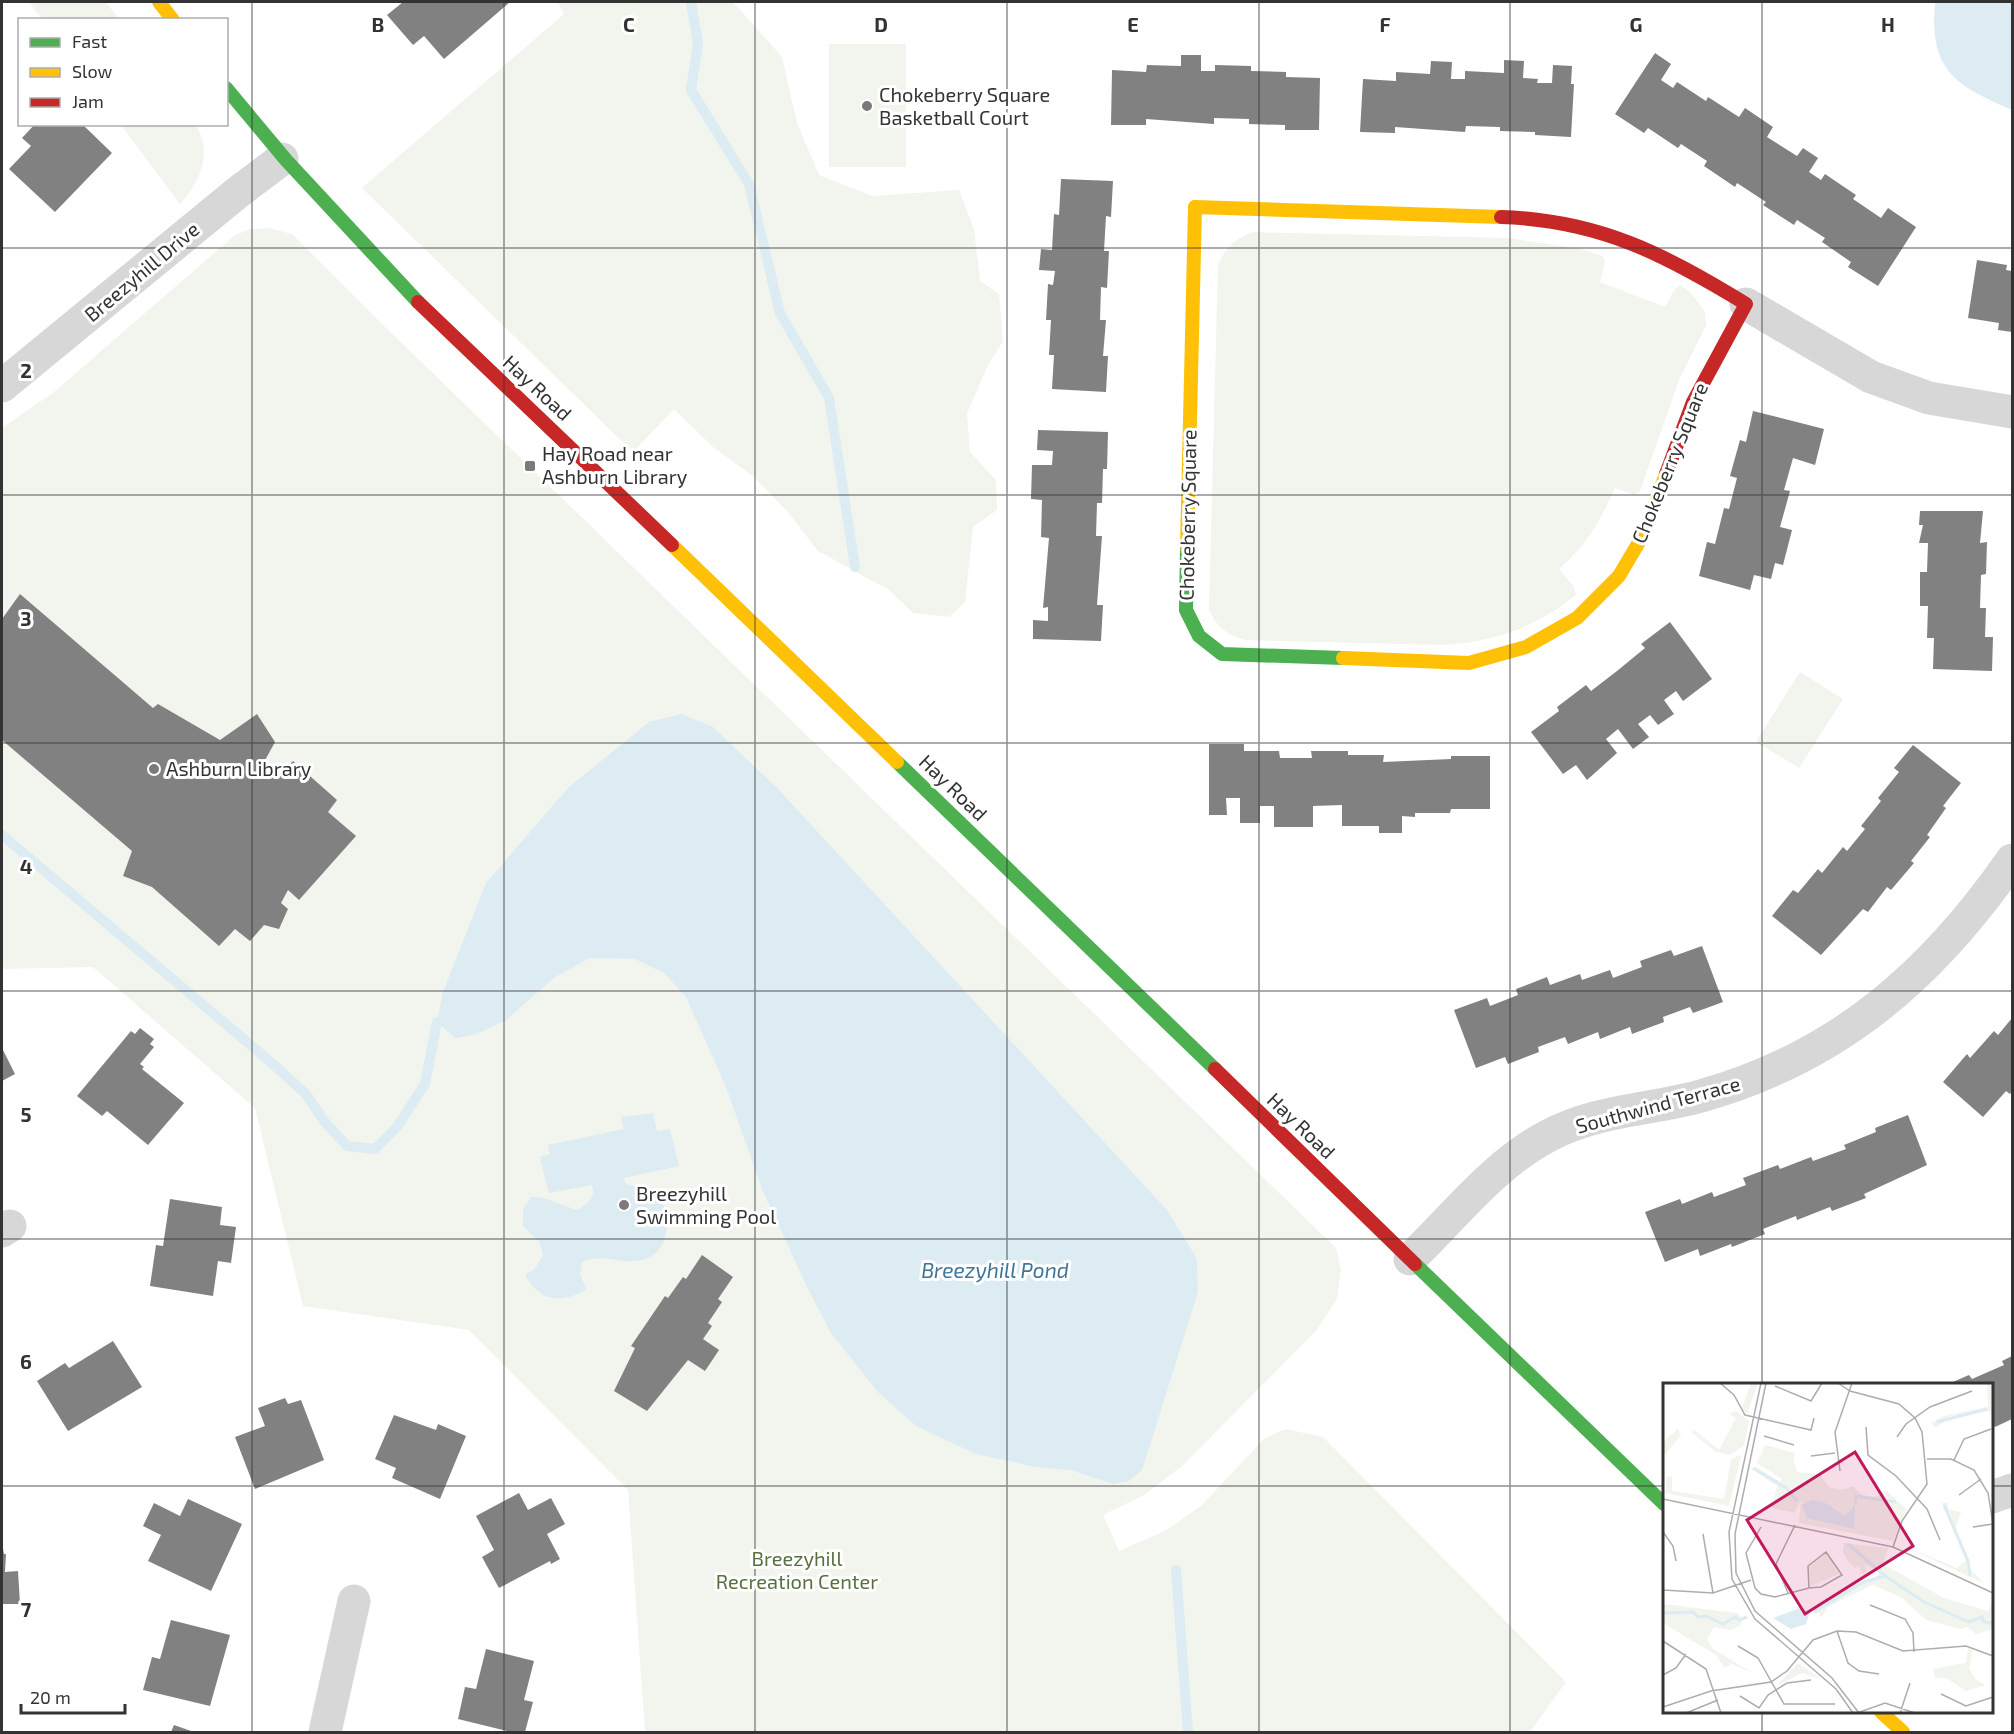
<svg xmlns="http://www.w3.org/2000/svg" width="2014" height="1734" font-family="'Exo 2',sans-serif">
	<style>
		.green { fill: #f1f5ed }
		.water { fill: #ddebf3 }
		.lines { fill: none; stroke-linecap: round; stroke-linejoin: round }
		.stream { stroke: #ddebf3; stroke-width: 10 }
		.building { fill: #818181 }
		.street { stroke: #d7d7d7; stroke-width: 33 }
		.fast { stroke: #4caf50; stroke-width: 14 }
		.slow { stroke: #ffc107; stroke-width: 14 }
		.jam { stroke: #c62828; stroke-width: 14 }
		.grid { fill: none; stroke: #333; stroke-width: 1.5; stroke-opacity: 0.55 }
		.poi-dot { fill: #7a7a7a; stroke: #fff; stroke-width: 2 }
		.labels { text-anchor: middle; stroke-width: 6; stroke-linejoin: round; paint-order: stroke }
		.poi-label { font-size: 20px; fill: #333; stroke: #fff; text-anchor: start }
		.street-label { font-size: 20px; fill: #333; stroke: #fff }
		.park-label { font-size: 20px; fill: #56703f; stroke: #fff }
		.water-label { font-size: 21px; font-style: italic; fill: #3f7597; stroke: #fff }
		.inset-river { fill: none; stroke: #ddebf3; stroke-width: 3 }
		.inset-road { fill: none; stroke: #adadad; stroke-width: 1.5 }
		.view { fill: #c2185b; fill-opacity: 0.15; stroke: #c2185b; stroke-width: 3 }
		.inset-edge { fill: none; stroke: #333; stroke-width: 3 }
		.grid-label { font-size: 20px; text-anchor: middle; font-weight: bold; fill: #333; stroke: #fff; stroke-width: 6; stroke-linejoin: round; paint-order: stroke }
	</style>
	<rect width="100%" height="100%" fill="#fff"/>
	<g class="green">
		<path d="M 29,2 L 106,2 L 119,19 L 42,19 Z"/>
		<path d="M 558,2 L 733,2 L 782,57 L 797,123 L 819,175 L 872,196 L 959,190 L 974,229 L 980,281 L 999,294 L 1003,341 L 988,365 L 967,413 L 970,452 L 996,480 L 997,510 L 973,527 L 965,602 L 949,617 L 913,613 L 889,590 L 818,551 L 788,512 L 753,476 L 713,447 L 674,409 L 633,452 L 362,188 L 564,14 Z"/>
		<rect x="829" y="44" width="77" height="123"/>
		<path d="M 121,125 L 196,125 C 213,154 200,181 180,204 Z"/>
		<path d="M 269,228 L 292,234 L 382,324 L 1336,1248 L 1341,1270 L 1337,1299 L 1316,1331 L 1182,1466 L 1144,1495 L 1103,1515 L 1119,1551 L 1165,1531 L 1201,1506 L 1265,1438 L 1286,1429 L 1323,1437 L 1566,1682 L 1530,1732 L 649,1732 L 645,1731 L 628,1490 L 469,1330 L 303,1306 L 255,1108 L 93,967 L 2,969 L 2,428 L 54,392 L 235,235 L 250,229 Z"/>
		<path d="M 1253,232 L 1508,238 L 1581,249 L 1603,256 L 1605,261 L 1600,282 L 1665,307 L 1674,290 L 1680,285 L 1691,293 L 1705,312 L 1706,325 L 1679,380 L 1640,491 L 1634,495 L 1615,488 C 1599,523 1588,543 1559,569 L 1574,587 L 1576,595 C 1537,627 1494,642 1444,645 L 1245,640 C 1226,634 1218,628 1209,610 L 1218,265 C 1226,247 1234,239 1253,232 Z"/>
		<path d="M 1800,672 L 1843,699 L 1799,768 L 1756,742 Z"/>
	</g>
	<g class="water">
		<path d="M 1935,2 L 2012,2 L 2012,110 C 1954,85 1929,70 1935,2 Z"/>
		<path d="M 681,714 L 713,727 L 778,789 L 1167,1210 L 1197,1259 L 1198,1292 L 1142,1470 L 1129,1481 L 1113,1484 L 1071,1470 L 1036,1467 L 976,1454 L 916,1426 L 877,1391 L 831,1333 L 807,1287 L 762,1189 L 726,1087 L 686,997 L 664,973 L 635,959 L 590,958 L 555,977 L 505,1021 L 474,1035 L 455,1038 L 437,1022 L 443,992 L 486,883 L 568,788 L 649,722 Z"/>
		<path d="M 653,1113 L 657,1131 L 670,1129 L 679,1166 L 624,1178 L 626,1184 C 640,1187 654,1189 662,1202 C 672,1218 667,1249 650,1257 C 624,1269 608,1251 582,1262 L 580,1274 L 586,1289 C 562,1305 539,1301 525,1275 L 534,1270 L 543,1256 L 540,1243 L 523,1226 L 523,1210 L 531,1197 C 548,1196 561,1206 578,1210 C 588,1203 596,1198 592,1185 L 549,1193 L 540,1157 L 550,1154 L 548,1145 L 624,1129 L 621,1117 Z"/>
	</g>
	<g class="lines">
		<g class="stream">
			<path d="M 691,2 L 698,43 L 691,90 L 749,184 L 780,313 L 829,398 L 855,567"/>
			<path d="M 2,835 L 266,1058 L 306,1094 L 324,1121 L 347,1146 L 375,1149 L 397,1127 L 425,1084 L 437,1022"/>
			<path d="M 1176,1570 L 1188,1732"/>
		</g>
	</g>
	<g class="building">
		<path d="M 403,2 L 510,2 L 444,59 L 424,36 L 413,45 L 387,15 Z"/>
		<path d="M 1655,53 L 1671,64 L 1661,80 L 1673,88 L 1677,82 L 1706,101 L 1708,97 L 1739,117 L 1745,108 L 1773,127 L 1767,137 L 1797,156 L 1803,148 L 1818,158 L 1809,172 L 1821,180 L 1825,174 L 1856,195 L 1853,199 L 1881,218 L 1888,208 L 1916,227 L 1878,286 L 1848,267 L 1851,262 L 1822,242 L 1825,238 L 1797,220 L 1794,225 L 1763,205 L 1766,202 L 1737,183 L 1735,187 L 1704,166 L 1707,161 L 1681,144 L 1678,148 L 1648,128 L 1644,133 L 1615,114 Z"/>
		<path d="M 1181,55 L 1201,55 L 1201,71 L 1215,71 L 1215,65 L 1251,66 L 1251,71 L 1286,72 L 1286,77 L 1320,78 L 1319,130 L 1285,130 L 1285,125 L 1249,124 L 1249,119 L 1214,118 L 1214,124 L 1146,119 L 1146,125 L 1111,125 L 1112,70 L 1146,72 L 1147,65 L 1181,66 Z"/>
		<path d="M 1504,60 L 1524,61 L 1523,78 L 1538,79 L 1537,83 L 1552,83 L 1553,65 L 1572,66 L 1571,84 L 1574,84 L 1571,137 L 1535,135 L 1535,132 L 1500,131 L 1500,127 L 1466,126 L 1465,132 L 1395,127 L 1395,133 L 1360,132 L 1363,79 L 1396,81 L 1396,72 L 1430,74 L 1431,61 L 1452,62 L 1451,79 L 1465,79 L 1465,71 L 1504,73 Z"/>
		<path d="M 35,124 L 82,124 L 112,153 L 55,212 L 9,169 L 31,146 L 22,138 Z"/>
		<path d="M 1061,179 L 1113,181 L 1111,217 L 1106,216 L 1104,251 L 1109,251 L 1107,288 L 1101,287 L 1100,320 L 1106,320 L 1103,356 L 1108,356 L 1106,392 L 1052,389 L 1054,355 L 1049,355 L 1051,320 L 1046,320 L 1048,284 L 1053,285 L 1055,271 L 1039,270 L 1041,249 L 1052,250 L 1054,214 L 1059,215 Z"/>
		<path d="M 1977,260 L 2007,265 L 2006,270 L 2012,271 L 2012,332 L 1998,330 L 1999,323 L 1968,318 Z"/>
		<path d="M 1753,411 L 1824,429 L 1815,465 L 1793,458 L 1784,490 L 1790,491 L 1780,527 L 1792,530 L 1783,565 L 1775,563 L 1771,579 L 1754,575 L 1750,590 L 1699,576 L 1707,542 L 1715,544 L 1724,508 L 1729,509 L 1737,478 L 1730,476 L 1740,440 L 1746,442 Z"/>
		<path d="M 1038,430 L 1108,432 L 1107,469 L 1103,469 L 1102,503 L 1097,503 L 1096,536 L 1102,536 L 1097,605 L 1103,605 L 1101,641 L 1033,639 L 1033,620 L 1048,621 L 1048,607 L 1043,608 L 1049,538 L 1041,537 L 1042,500 L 1031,499 L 1032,465 L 1052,465 L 1053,451 L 1037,450 Z"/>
		<path d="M 1920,511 L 1983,511 L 1980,543 L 1987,542 L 1986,574 L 1981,575 L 1980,608 L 1986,608 L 1985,637 L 1993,637 L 1992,671 L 1933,669 L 1934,638 L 1927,638 L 1928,606 L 1920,606 L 1920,572 L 1927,572 L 1928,543 L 1919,543 L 1923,525 L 1919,525 Z"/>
		<path d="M 20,594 L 153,708 L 158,704 L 220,740 L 257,714 L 275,742 L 263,764 L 281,774 L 293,761 L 337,800 L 328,812 L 356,836 L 299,900 L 288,890 L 281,903 L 288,909 L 279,929 L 264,925 L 250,941 L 235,929 L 219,946 L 152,887 L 123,876 L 132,851 L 2,740 L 2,619 Z"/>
		<path d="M 1670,622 L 1712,679 L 1683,701 L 1676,691 L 1664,700 L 1674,714 L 1658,725 L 1650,715 L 1638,724 L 1649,737 L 1633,749 L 1618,729 L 1606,739 L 1617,753 L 1587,780 L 1576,765 L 1563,774 L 1531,732 L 1559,711 L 1557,707 L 1586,685 L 1591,691 L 1617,671 L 1645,648 L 1641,644 Z"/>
		<path d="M 1209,744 L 1244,744 L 1244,751 L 1279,751 L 1280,758 L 1312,758 L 1311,751 L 1348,751 L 1348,755 L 1384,755 L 1383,762 L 1451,759 L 1451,756 L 1490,756 L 1490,809 L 1451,809 L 1450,813 L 1415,813 L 1415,817 L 1402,816 L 1402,833 L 1379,833 L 1379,826 L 1342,826 L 1342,805 L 1313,806 L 1313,827 L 1274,827 L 1274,806 L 1260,806 L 1260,823 L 1240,823 L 1240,798 L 1226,798 L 1227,815 L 1209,815 Z"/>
		<path d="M 1913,745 L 1961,783 L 1943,806 L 1946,808 L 1927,835 L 1930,837 L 1911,861 L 1914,863 L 1891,890 L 1887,887 L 1868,912 L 1863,909 L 1821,955 L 1772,916 L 1793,890 L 1798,893 L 1818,869 L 1822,873 L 1843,847 L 1847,851 L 1865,829 L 1861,826 L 1881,801 L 1878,798 L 1899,772 L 1894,768 Z"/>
		<path d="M 1702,946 L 1723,1002 L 1693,1013 L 1690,1007 L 1663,1017 L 1664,1022 L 1632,1034 L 1630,1027 L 1600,1039 L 1598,1032 L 1568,1044 L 1565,1037 L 1538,1047 L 1539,1052 L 1508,1064 L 1505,1057 L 1476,1068 L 1454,1010 L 1487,998 L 1490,1006 L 1518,995 L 1516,989 L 1547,977 L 1550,985 L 1580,974 L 1582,980 L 1610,970 L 1613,978 L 1642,967 L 1640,961 L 1671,950 L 1674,956 Z"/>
		<path d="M 2012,1018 L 2012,1091 L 2010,1094 L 2006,1091 L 1983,1117 L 1943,1082 L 1967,1054 L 1970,1058 L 1994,1031 L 1998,1035 Z"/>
		<path d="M 140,1028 L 154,1039 L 150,1044 L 154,1047 L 140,1064 L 144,1067 L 142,1069 L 184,1103 L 148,1145 L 107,1111 L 102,1116 L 77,1096 L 131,1031 L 135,1034 Z"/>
		<path d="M 2,1048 L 15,1074 L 2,1081 Z"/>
		<path d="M 1908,1115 L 1927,1165 L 1864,1194 L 1866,1198 L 1832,1211 L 1830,1207 L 1797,1220 L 1796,1216 L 1763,1229 L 1765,1234 L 1732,1247 L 1731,1244 L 1700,1256 L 1698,1249 L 1665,1262 L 1645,1212 L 1680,1199 L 1682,1204 L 1712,1192 L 1714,1197 L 1746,1185 L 1743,1178 L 1778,1165 L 1780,1169 L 1811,1157 L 1813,1161 L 1846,1149 L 1844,1145 L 1876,1132 L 1875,1128 Z"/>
		<path d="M 170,1199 L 222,1207 L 220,1225 L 236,1227 L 231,1263 L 218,1261 L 213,1296 L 150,1286 L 156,1245 L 163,1246 Z"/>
		<path d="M 702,1255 L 733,1277 L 718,1299 L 722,1302 L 708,1323 L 712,1326 L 703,1339 L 719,1350 L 705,1371 L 688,1360 L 647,1411 L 614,1391 L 635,1348 L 631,1346 L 665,1296 L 668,1298 L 683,1277 L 686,1279 Z"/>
		<path d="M 113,1341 L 142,1387 L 68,1431 L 37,1381 L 65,1363 L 69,1368 Z"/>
		<path d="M 2012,1356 L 2012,1419 L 1995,1427 L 1992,1423 L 1992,1384 L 1948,1384 L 1969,1375 L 1972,1379 L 2004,1365 L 2002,1361 Z"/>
		<path d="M 285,1398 L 288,1404 L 301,1400 L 324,1460 L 255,1489 L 235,1437 L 265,1426 L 258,1408 Z"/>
		<path d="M 394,1415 L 436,1430 L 438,1424 L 466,1436 L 440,1499 L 392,1478 L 396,1468 L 375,1459 Z"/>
		<path d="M 519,1493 L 528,1510 L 551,1498 L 565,1524 L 547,1534 L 560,1559 L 551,1564 L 550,1561 L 499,1588 L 482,1557 L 494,1550 L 476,1516 Z"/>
		<path d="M 188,1499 L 242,1524 L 211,1591 L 148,1561 L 161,1535 L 143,1526 L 154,1503 L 180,1516 Z"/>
		<path d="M 2,1543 L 4,1554 L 6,1554 L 5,1572 L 18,1571 L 20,1604 L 2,1604 Z"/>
		<path d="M 171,1620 L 230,1635 L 210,1706 L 143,1690 L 152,1657 L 160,1659 Z"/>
		<path d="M 486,1649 L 534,1661 L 524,1700 L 533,1702 L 525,1732 L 511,1732 L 458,1719 L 465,1687 L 476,1689 Z"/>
		<path d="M 174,1725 L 194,1732 L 171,1732 Z"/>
	</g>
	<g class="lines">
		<g class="street">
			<path d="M 1746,304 L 1871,377 L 1929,398 L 2012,412"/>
			<path d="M 2,386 L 237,193 L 282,159"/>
			<path d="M 2,1231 L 10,1226"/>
			<path d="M 1410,1259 C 1454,1217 1494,1164 1548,1136 C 1596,1110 1650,1110 1701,1096 C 1839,1057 1932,975 2012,860"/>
			<path d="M 1992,1497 L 2012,1490"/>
			<path d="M 325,1732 L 354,1601"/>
		</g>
		<g class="fast">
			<path d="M 226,88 L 286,160 L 418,302"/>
			<path d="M 1187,547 L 1186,610 L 1199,636 L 1222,654 L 1343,658"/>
			<path d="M 897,762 L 1215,1069"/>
			<path d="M 1415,1264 L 1664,1504"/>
		</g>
		<g class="slow">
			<path d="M 159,2 L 173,20"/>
			<path d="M 1195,207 L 1501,217"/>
			<path d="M 672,545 L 897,762"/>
			<path d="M 1187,547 L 1195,207"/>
			<path d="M 1343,658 L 1469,663 L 1526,647 L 1577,618 L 1619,576 L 1645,532 L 1666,474"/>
			<path d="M 1881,1712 L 1903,1732"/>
		</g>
		<g class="jam">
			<path d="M 1501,217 C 1599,220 1664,254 1746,304 L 1693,402 L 1666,474"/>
			<path d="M 418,302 L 672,545"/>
			<path d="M 1215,1069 L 1415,1264"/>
		</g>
	</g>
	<path class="grid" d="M 252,2 L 252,1732M 504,2 L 504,1732M 755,2 L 755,1732M 1007,2 L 1007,1732M 1259,2 L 1259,1732M 1510,2 L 1510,1732M 1762,2 L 1762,1384M 2,248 L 2012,248M 2,495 L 2012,495M 2,743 L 2012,743M 2,991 L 2012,991M 2,1239 L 2012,1239M 2,1486 L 1664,1486M 1992,1486 L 2012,1486M 1762,1712 L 1762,1732"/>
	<g class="poi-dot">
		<circle cx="867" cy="106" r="6"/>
		<rect x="524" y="460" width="12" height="12" rx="3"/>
		<circle cx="154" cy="769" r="6"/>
		<circle cx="624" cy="1205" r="6"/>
	</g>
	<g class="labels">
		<g class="poi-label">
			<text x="879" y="102">Chokeberry Square<tspan x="879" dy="23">Basketball Court</tspan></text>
			<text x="542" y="461">Hay Road near<tspan x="542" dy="23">Ashburn Library</tspan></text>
			<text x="166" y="776">Ashburn Library</text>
			<text x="636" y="1201">Breezyhill<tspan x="636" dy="23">Swimming Pool</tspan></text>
		</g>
		<g class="street-label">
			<text transform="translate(142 272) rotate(-40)" y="7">Breezyhill Drive</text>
			<text transform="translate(537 388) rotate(43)" y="7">Hay Road</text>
			<text transform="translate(1670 463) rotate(-68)" y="7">Chokeberry Square</text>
			<text transform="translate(1188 515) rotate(-89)" y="7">Chokeberry Square</text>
			<text transform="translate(953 788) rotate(44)" y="7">Hay Road</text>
			<text transform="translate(1658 1105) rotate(-15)" y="7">Southwind Terrace</text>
			<text transform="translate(1301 1126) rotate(44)" y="7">Hay Road</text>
		</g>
		<g class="park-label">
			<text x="797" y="1566">Breezyhill<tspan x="797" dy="23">Recreation Center</tspan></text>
		</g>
		<g class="water-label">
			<text x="995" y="1278">Breezyhill Pond</text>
		</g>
	</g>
	<g transform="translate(1663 1383)">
		<rect width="330" height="330" fill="#fff"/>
		<path d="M 88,0 L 95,0 L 84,31 L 79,25 ZM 324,0 L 330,0 L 330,42 L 327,28 L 288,33 L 273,45 L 268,40 L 281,33 L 325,24 ZM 73,28 L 86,38 L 81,62 L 67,72 L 52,68 L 29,50 L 30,46 L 56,67 L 73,35 L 66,31 ZM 15,46 L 18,52 L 0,74 L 0,59 ZM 102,62 L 132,70 L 130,78 L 135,89 L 157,91 L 166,104 L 180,107 L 190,103 L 199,112 L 213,114 L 223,107 L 244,127 L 230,158 L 136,140 L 138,117 L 131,130 L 109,125 L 114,103 L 89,86 L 93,84 L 117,99 L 119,96 L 94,80 ZM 74,73 L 78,73 L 66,123 L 2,110 L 4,93 L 9,94 L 9,108 L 61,116 L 68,77 ZM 284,119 L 286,127 L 298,129 L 293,144 L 308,187 L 322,201 L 234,160 L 294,185 L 303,177 L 279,120 ZM 181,160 L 225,165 L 220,181 L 281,215 L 325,228 L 330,217 L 330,246 L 313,251 L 304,244 L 298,246 L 263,237 L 239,215 L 210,202 L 166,223 L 158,235 L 156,230 L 150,231 L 151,226 L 198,198 L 213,195 L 217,188 L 201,181 L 204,188 L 200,191 L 196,184 L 200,181 L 192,185 L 185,178 L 180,169 ZM 163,170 L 176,191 L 148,203 L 146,184 ZM 0,221 L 74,230 L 80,236 L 77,243 L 68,247 L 51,244 L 44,256 L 50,266 L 88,289 L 68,281 L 62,285 L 53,272 L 0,240 ZM 305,265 L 310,266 L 306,285 L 312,296 L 323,302 L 303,308 L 283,295 L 272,295 L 270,286 L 303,280 ZM 135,280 L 159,297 L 139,290 L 113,303 Z" fill="#f1f5ed"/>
		<path d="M 149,117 L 161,119 L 182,133 L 192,122 L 191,146 L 144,135 L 139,122 ZM 137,225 L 147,229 L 143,241 L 128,246 L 110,235 Z" fill="#ddebf3"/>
		<path class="inset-river" d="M 274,39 L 324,26M 90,85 L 123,105 L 134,118M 192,122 L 193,113 L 233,119M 281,122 L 305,178 L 307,193M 185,161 L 222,193 L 261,219 L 306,239 L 319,234 L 321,239 L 330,240M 151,229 L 201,199 L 222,193M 0,230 L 30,229 L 35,234 L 43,233 L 60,241 L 72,234 L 76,237 L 84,234"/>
		<path class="inset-road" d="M 57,0 L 71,12 L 82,32 L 148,47 L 151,35M 98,0 L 66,149 L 69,196 L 92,236 L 173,306 L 190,330M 103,0 L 72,151 L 73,190 L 92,228 L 169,295 L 196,330M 175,0 L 187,8 L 236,21 L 252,35 L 259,49 L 264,101 L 239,138 L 230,164M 112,3 L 148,18 L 159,0M 203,44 L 205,72 L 233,93 L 264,126 L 277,157M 101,53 L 131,62M 234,54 L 243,41 L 267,24 L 309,8M 148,73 L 172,70M 264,76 L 288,76 L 311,87 L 325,110 L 330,141M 291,77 L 301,56 L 328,46M 177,88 L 172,49 L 189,0M 296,112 L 318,96M 0,116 L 230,164 L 330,210M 98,144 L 83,170 L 92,205 L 98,211 L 112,214 L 146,205M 310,144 L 330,141M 0,149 L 10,163 L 13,178M 40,151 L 50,210M 163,169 L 179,192 L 158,204 L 146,205 L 145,183 ZM 0,207 L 50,210 L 88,197M 125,210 L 113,181 L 132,142M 207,222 L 242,236 L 250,250 L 251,269M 174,248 L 185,280 L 196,288 L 216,291M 0,258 L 43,286 L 58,330M 75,263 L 95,275 L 121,321 L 172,321M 0,292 L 13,285 L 23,271M 278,311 L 303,323 L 330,314M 77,313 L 96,325 L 105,312 L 124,300 L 148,297M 0,324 L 48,308 L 108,299 L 124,288 L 150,257 L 174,248 L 193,249 L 240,268 L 303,263 L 330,273M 23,330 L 55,317M 194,330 L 222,320 L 252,330M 237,330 L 247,300"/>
		<path class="view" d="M 192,69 L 250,163 L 142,231 L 84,137 Z"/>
		<rect width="330" height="330" class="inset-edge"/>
	</g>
	<g class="grid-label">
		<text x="378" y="32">B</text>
		<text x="629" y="32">C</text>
		<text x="881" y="32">D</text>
		<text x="1133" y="32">E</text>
		<text x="1385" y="32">F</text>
		<text x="1636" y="32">G</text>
		<text x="1888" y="32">H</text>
		<text x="26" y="378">2</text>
		<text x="26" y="626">3</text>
		<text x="26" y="874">4</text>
		<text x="26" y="1122">5</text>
		<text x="26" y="1369">6</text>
		<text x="26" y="1617">7</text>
	</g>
	<rect width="2014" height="1734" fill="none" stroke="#333333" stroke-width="6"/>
	<rect x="18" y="18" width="210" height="108" fill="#ffffff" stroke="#adadad" stroke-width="1.5"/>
	<rect x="30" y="38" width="30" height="9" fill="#4caf50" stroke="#adadad" stroke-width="1.5"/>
	<text x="72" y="48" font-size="18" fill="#333333">Fast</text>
	<rect x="30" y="68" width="30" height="9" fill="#ffc107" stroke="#adadad" stroke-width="1.5"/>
	<text x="72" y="78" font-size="18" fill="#333333">Slow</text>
	<rect x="30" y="98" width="30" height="9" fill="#c62828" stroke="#adadad" stroke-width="1.5"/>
	<text x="72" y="108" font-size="18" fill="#333333">Jam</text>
	<path d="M21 1704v9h104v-9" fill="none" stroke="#333333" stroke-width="3"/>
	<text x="30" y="1704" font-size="18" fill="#333333" stroke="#ffffff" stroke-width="4.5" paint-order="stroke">20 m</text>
</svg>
